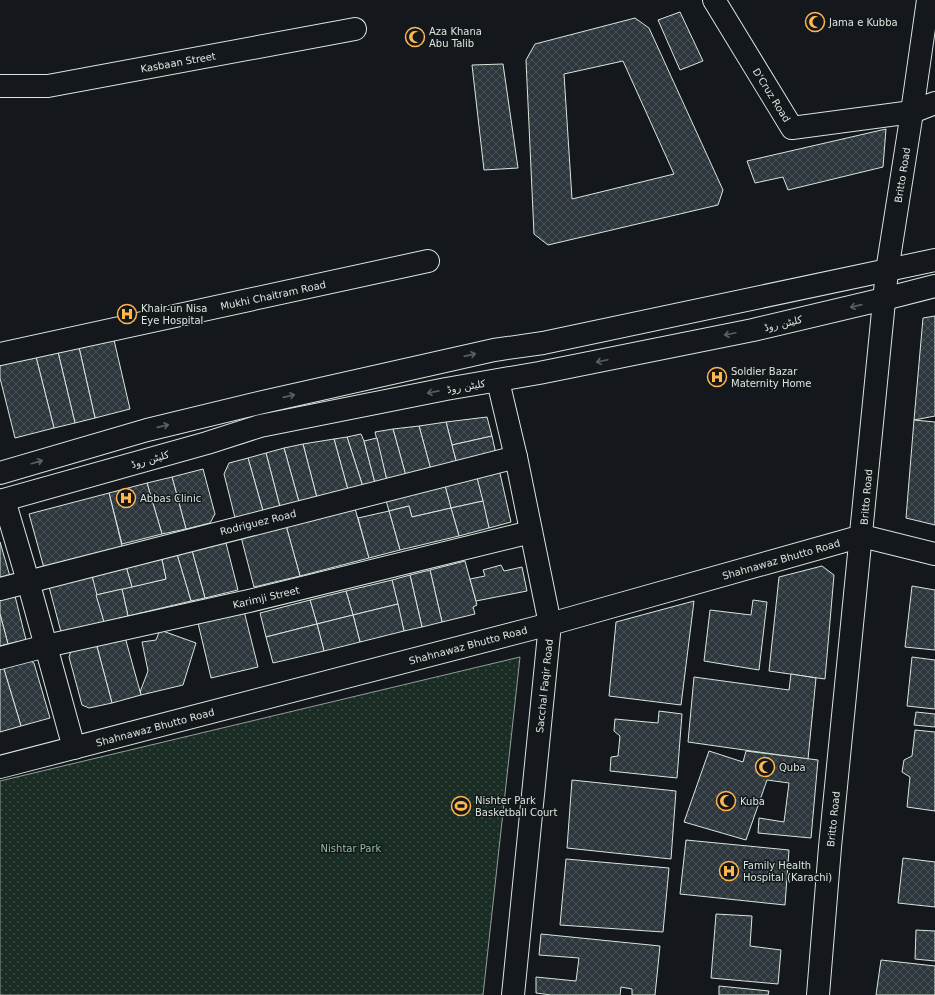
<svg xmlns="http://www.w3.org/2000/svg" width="935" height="995" font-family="'DejaVu Sans',Cairo,sans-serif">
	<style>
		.grass { fill: url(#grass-dots); stroke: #939e99 }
		.building { fill: url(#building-cross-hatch); stroke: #d8e6dc; fill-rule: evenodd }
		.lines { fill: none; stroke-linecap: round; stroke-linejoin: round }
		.minor-casing { stroke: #d8e6dc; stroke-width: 24 }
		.major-casing { stroke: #d8e6dc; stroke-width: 24 }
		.minor { stroke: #14181c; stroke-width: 22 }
		.major { stroke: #14181c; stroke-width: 22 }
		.oneway { stroke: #59605f }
		.labels { text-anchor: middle; stroke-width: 3; stroke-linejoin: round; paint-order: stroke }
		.poi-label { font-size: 10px; fill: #d8e6dc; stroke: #14181c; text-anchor: start }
		.street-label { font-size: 10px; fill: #d8e6dc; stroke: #14181c }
		.park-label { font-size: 10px; fill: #8ac095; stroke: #14181c }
	</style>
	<defs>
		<pattern id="grass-dots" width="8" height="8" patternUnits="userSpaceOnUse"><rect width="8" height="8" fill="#1a2d24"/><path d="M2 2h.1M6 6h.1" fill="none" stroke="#3b4b43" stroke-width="1.8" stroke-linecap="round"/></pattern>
		<pattern id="building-cross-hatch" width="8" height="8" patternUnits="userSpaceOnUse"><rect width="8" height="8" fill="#2c363c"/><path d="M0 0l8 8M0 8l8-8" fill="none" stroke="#4a5358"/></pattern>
	</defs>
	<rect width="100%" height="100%" fill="#14181c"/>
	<path class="grass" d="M 520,657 L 483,995 L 0,995 L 0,781 Z"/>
	<g class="building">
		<path d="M 680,12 L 703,61 L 680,70 L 658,20 Z"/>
		<path d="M 635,18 L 649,28 L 723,190 L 718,205 L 548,245 L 534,234 L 526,60 L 535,44 ZM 623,61 L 674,174 L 572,199 L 564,74 Z"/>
		<path d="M 503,64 L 518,168 L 484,170 L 472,65 Z"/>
		<path d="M 886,129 L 883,167 L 788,190 L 783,177 L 755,183 L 747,161 Z"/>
		<path d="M 935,316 L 935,416 L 914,420 L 923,318 Z"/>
		<path d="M 114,340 L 130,409 L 95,418 L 78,343 Z"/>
		<path d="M 78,343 L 95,418 L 75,423 L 57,348 Z"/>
		<path d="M 57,348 L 75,423 L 54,428 L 35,353 Z"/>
		<path d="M 35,353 L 54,428 L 15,438 L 0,378 L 0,364 Z"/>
		<path d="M 487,417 L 492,436 L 452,445 L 446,422 Z"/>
		<path d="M 914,420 L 935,422 L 935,525 L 906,518 Z"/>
		<path d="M 446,422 L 457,464 L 431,470 L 419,426 Z"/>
		<path d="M 419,426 L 431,470 L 406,476 L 393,429 Z"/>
		<path d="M 393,429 L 406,476 L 387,481 L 375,432 Z"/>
		<path d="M 361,434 L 364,441 L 375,483 L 363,487 L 347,437 Z"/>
		<path d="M 492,436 L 496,454 L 457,464 L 452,445 Z"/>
		<path d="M 347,437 L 363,487 L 348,490 L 334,439 Z"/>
		<path d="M 377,438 L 387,481 L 375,483 L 364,441 Z"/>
		<path d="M 334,439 L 348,490 L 317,498 L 303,444 Z"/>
		<path d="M 303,444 L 317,498 L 299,502 L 284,448 Z"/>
		<path d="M 284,448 L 299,502 L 280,507 L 266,453 Z"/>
		<path d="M 266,453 L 280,507 L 263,511 L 248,458 Z"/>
		<path d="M 248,458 L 263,511 L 235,518 L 224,474 L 229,463 Z"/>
		<path d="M 203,469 L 215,514 L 210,523 L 186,529 L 172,477 Z"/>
		<path d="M 499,469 L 511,522 L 489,528 L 476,474 Z"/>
		<path d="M 476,474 L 483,501 L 451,508 L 444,482 Z"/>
		<path d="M 172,477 L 186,529 L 162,534 L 147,483 Z"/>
		<path d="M 444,482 L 451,508 L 412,517 L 409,506 L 389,511 L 385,497 Z"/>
		<path d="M 147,483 L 162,534 L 122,544 L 109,493 Z"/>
		<path d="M 109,493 L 123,550 L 44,568 L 29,514 Z"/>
		<path d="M 483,501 L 489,528 L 459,536 L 451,508 Z"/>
		<path d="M 354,505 L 369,558 L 300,576 L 285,522 Z"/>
		<path d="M 409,506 L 412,517 L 451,508 L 459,536 L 400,550 L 389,511 Z"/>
		<path d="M 389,511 L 400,550 L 369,558 L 358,518 Z"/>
		<path d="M 285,522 L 300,576 L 254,587 L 240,533 Z"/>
		<path d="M 225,539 L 238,590 L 205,598 L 191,547 Z"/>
		<path d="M 0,542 L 11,580 L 0,582 Z"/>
		<path d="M 191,547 L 205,598 L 191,601 L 176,551 Z"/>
		<path d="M 176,551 L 191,601 L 128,616 L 122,589 L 166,579 L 161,555 Z"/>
		<path d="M 161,555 L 166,579 L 132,587 L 125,563 Z"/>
		<path d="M 465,561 L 477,605 L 473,607 L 475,614 L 442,622 L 430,570 Z"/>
		<path d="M 125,563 L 132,587 L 96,595 L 91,572 Z"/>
		<path d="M 501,565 L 504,571 L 522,567 L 527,591 L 476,601 L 470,579 L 485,576 L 483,570 Z"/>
		<path d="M 822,566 L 834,575 L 825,679 L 769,671 L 779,577 Z"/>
		<path d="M 430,570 L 442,622 L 422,627 L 410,575 Z"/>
		<path d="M 91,572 L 104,622 L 61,632 L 48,583 Z"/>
		<path d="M 410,575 L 422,627 L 404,631 L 392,580 Z"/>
		<path d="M 392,580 L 398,604 L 353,615 L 346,591 Z"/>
		<path d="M 912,586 L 935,590 L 935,650 L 905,647 Z"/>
		<path d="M 122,589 L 128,616 L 104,622 L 96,595 Z"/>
		<path d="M 346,591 L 353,615 L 317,624 L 310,600 Z"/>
		<path d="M 14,592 L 26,640 L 8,644 L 0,614 L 0,596 Z"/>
		<path d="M 310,600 L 317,624 L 266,637 L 260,613 Z"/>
		<path d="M 753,600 L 767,602 L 759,670 L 704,661 L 710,610 L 751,615 Z"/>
		<path d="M 694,601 L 681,705 L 609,696 L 616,622 Z"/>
		<path d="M 398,604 L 404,631 L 360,642 L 353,615 Z"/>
		<path d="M 244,611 L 258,667 L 211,678 L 198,623 Z"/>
		<path d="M 0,614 L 8,644 L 0,646 Z"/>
		<path d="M 353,615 L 360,642 L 324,651 L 317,624 Z"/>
		<path d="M 317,624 L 324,651 L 273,663 L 266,637 Z"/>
		<path d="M 160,630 L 196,643 L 183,685 L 141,695 L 140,692 L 148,671 L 142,642 L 156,640 Z"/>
		<path d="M 125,637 L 141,695 L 112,703 L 96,643 Z"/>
		<path d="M 96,643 L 112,703 L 89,708 L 82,705 L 69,657 L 72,648 Z"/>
		<path d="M 912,657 L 935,660 L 935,709 L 907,706 Z"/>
		<path d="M 27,659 L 34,663 L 50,718 L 21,726 L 3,666 Z"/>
		<path d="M 3,666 L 21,726 L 0,732 L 0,667 Z"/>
		<path d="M 791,674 L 816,678 L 808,759 L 688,742 L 694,677 L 789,690 Z"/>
		<path d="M 659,711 L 682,714 L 677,778 L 610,771 L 611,757 L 618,756 L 620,736 L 614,731 L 615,719 L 658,723 Z"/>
		<path d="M 916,712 L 935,714 L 935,727 L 914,725 Z"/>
		<path d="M 915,730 L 935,732 L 935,811 L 907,807 L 910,777 L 902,772 L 904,760 L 912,756 Z"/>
		<path d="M 709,751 L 743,762 L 746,751 L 818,760 L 811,838 L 758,833 L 759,818 L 784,822 L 789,783 L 767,780 L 746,840 L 684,822 Z"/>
		<path d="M 572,780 L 676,791 L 671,859 L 567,848 Z"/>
		<path d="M 686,840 L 789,850 L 785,905 L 680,894 Z"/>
		<path d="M 903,858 L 935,862 L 935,907 L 898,903 Z"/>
		<path d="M 566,859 L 669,868 L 663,932 L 560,925 Z"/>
		<path d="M 716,914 L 752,916 L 750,946 L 781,950 L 778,984 L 711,978 Z"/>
		<path d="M 916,930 L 935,931 L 935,961 L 915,959 Z"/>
		<path d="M 541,934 L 660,946 L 655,995 L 632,995 L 632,989 L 621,987 L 620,995 L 551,995 L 536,993 L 536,977 L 576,981 L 579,958 L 539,955 Z"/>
		<path d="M 881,960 L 935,966 L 935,995 L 876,995 Z"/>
		<path d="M 719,986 L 769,991 L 768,995 L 719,995 Z"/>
	</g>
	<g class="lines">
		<defs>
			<g id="minor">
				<path d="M 714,0 L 792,128 L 912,112 L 935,103"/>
				<path d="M 0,86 L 48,86 L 355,29"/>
				<path d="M 0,354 L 428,261"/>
				<path d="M 498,381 L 516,457 L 550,624 L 513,995"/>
				<path d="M 4,500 L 28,581 L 74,748"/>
				<path d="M 0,589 L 516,457"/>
				<path d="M 0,658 L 46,646 L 249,601 L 531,532"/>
				<path d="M 0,767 L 550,624 L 862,536 L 935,554"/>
				<path d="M 818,995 L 830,847 L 887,271 L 912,112 L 928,0"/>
			</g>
			<g id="major">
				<path d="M 0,473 L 147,430 L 263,402 L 494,350 L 543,343 L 935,260"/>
				<path d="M 0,501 L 207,443 L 260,426 L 446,389 L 539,373 L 753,330 L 884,299 L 935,286"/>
			</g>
		</defs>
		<use href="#minor" class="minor-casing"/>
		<use href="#major" class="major-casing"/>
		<use href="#minor" class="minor"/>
		<use href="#major" class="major"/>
	</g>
	<defs><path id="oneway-shaft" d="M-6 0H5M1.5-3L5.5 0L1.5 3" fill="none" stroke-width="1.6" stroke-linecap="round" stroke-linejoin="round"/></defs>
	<g class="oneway">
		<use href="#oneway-shaft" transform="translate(856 306) rotate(167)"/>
		<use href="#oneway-shaft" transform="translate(730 334) rotate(168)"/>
		<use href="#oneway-shaft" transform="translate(470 355) rotate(-13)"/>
		<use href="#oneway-shaft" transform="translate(602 361) rotate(168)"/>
		<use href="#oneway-shaft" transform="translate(433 392) rotate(169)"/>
		<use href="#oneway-shaft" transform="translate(289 396) rotate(-13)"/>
		<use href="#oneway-shaft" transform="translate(163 426) rotate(-13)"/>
		<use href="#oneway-shaft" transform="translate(37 462) rotate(-16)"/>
	</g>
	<defs>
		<symbol id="mosque-ring" viewBox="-11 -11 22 22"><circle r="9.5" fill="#14181c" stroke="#ffb74d" stroke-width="1.5"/><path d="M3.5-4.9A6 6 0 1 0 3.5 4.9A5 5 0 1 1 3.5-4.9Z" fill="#ffb74d"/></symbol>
		<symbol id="hospital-ring" viewBox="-11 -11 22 22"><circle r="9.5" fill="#14181c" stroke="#ffb74d" stroke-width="1.5"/><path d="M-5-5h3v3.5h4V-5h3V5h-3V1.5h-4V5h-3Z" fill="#ffb74d"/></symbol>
		<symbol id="stadium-ring" viewBox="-11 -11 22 22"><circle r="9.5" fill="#14181c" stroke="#ffb74d" stroke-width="1.5"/><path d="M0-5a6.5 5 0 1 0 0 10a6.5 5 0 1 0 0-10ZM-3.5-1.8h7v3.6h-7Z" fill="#ffb74d"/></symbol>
	</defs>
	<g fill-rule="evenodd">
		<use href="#mosque-ring" x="804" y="11" width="22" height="22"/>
		<use href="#mosque-ring" x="404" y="26" width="22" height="22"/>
		<use href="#hospital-ring" x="116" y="303" width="22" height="22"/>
		<use href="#hospital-ring" x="706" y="366" width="22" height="22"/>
		<use href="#hospital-ring" x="115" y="487" width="22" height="22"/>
		<use href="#mosque-ring" x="754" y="756" width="22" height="22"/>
		<use href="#mosque-ring" x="715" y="790" width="22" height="22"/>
		<use href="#stadium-ring" x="450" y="795" width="22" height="22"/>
		<use href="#hospital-ring" x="718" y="860" width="22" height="22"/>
	</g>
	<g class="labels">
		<g class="poi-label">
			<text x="829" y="26">Jama e Kubba</text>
			<text x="429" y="35">Aza Khana<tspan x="429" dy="12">Abu Talib</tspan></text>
			<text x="141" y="312">Khair-un Nisa<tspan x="141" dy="12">Eye Hospital</tspan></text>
			<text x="731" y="375">Soldier Bazar<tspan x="731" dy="12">Maternity Home</tspan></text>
			<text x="140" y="502">Abbas Clinic</text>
			<text x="779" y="771">Quba</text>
			<text x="475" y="804">Nishter Park<tspan x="475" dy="12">Basketball Court</tspan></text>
			<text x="740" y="805">Kuba</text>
			<text x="743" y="869">Family Health<tspan x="743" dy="12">Hospital (Karachi)</tspan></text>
		</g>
		<g class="street-label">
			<text transform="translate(178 62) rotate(-10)" y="4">Kasbaan Street</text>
			<text transform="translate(772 95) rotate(58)" y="4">D'Cruz Road</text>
			<text transform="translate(902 175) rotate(-81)" y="4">Britto Road</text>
			<text transform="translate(273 295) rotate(-12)" y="4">Mukhi Chaitram Road</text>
			<text transform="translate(783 323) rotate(-13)" y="4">کلیٹن روڈ</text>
			<text transform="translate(466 386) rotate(-10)" y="4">کلیٹن روڈ</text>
			<text transform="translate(150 459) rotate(-16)" y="4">کلیٹن روڈ</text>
			<text transform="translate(866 497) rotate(-85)" y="4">Britto Road</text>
			<text transform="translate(258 522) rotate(-14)" y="4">Rodriguez Road</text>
			<text transform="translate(781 559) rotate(-16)" y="4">Shahnawaz Bhutto Road</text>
			<text transform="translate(266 597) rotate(-13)" y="4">Karimji Street</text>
			<text transform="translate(468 645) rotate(-15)" y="4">Shahnawaz Bhutto Road</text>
			<text transform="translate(544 686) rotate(-84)" y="4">Sacchal Faqir Road</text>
			<text transform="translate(155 727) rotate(-15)" y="4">Shahnawaz Bhutto Road</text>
			<text transform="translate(833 819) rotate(-84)" y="4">Britto Road</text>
		</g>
		<g class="park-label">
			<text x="351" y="852">Nishtar Park</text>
		</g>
	</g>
</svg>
